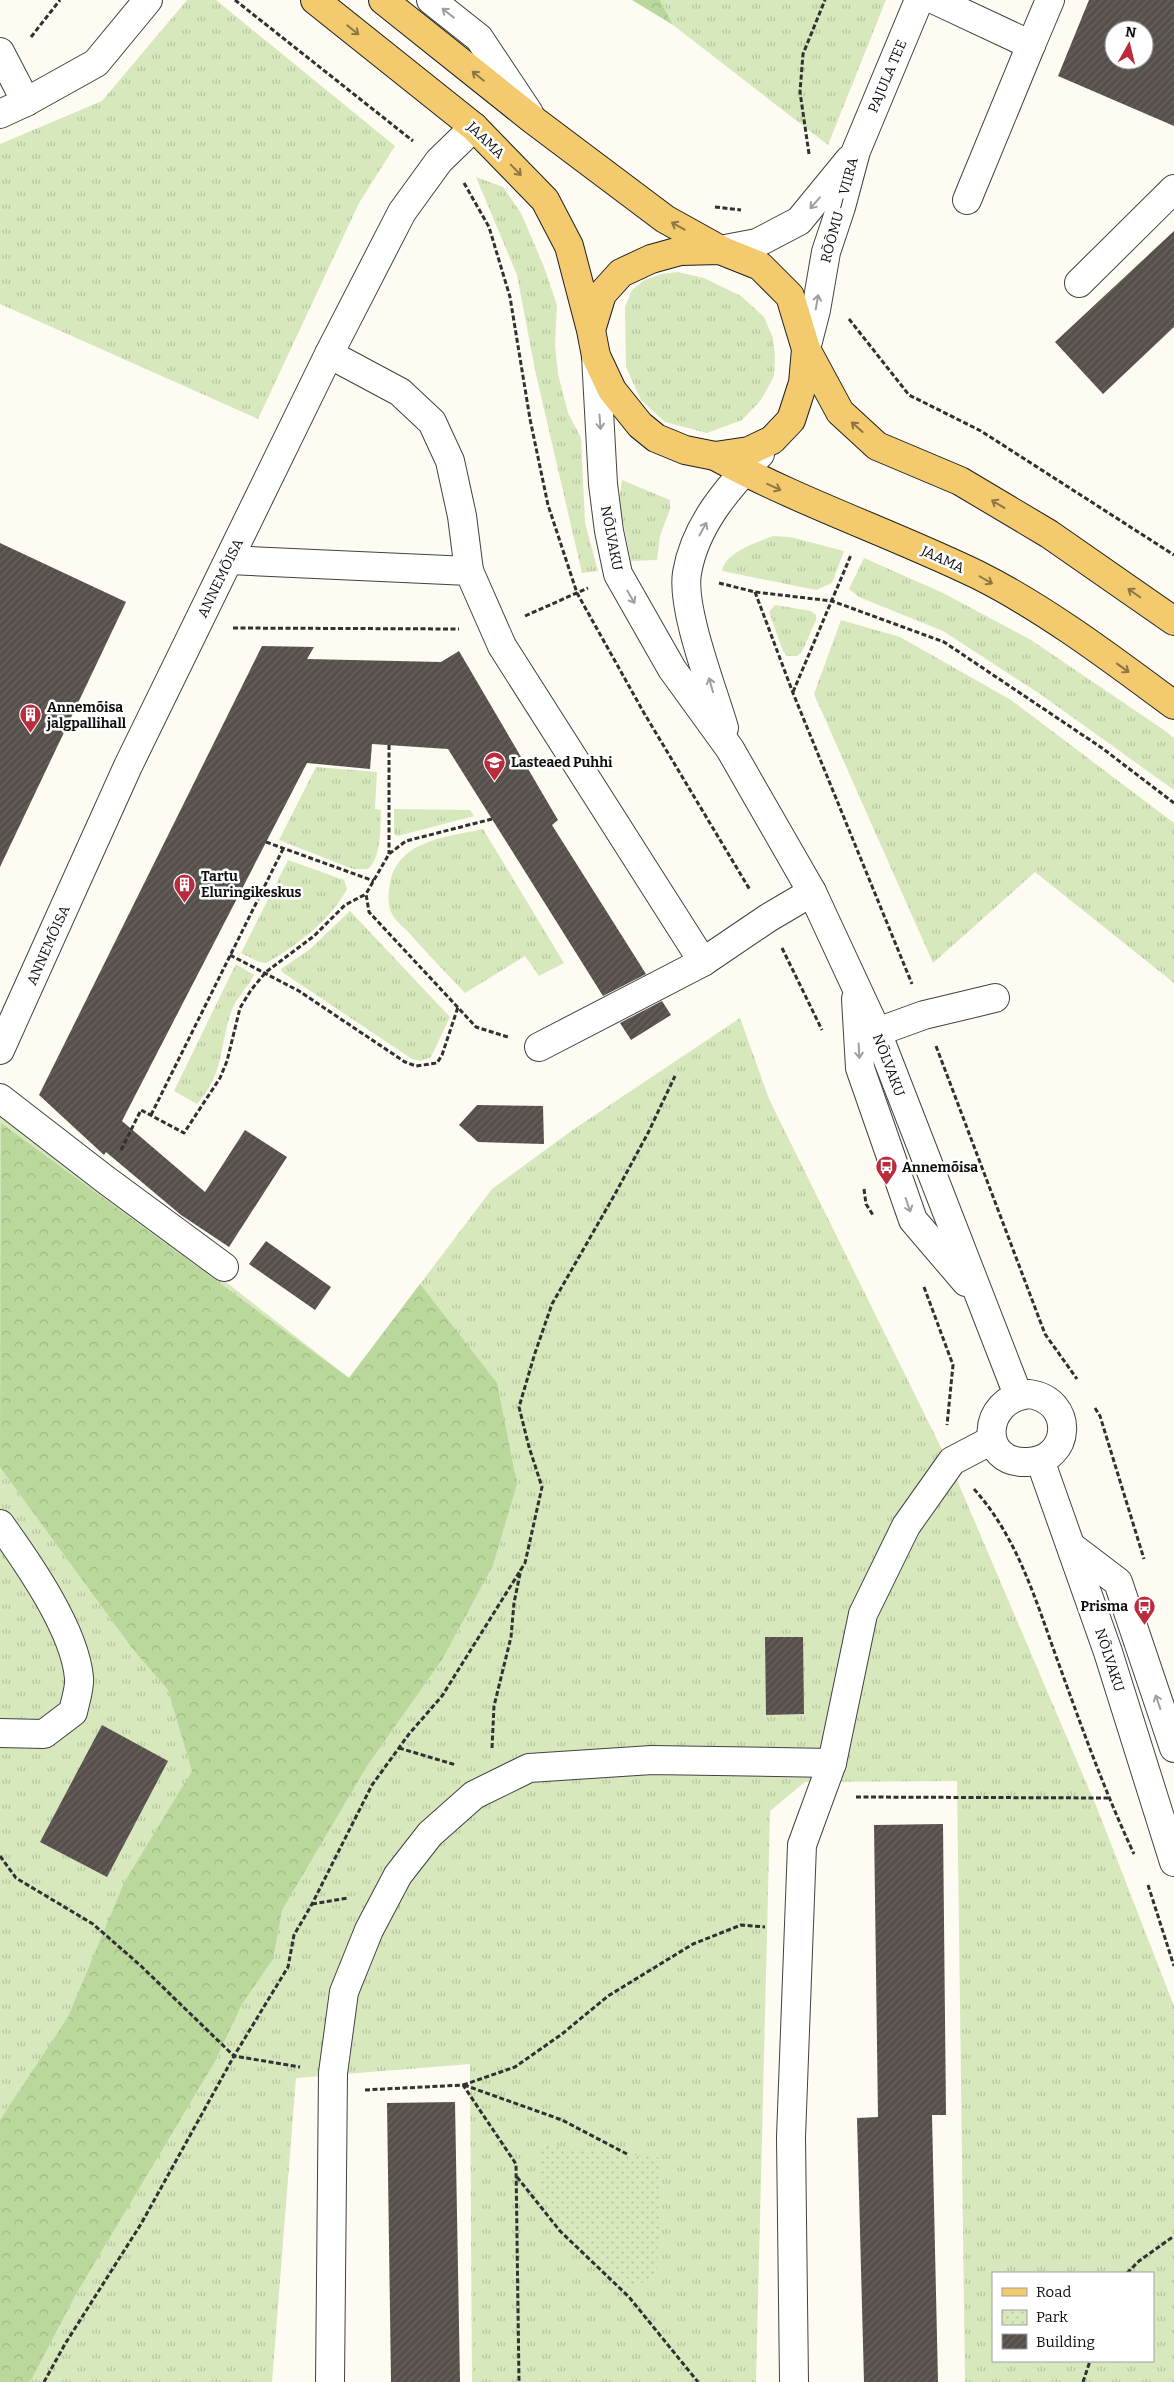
<svg xmlns="http://www.w3.org/2000/svg" width="1174" height="2382" font-family="Bitter,serif">
	<style>
		.grass { fill: url(#grass-tufts); fill-rule: evenodd }
		.forest { fill: url(#forest-crowns) }
		.park { fill: url(#park-dots) }
		.building { fill: url(#building-hatch); fill-rule: evenodd }
		.lines { fill: none; stroke-linecap: round; stroke-linejoin: round }
		.minor-casing { stroke: #424242; stroke-width: 30 }
		.major-casing { stroke: #202020; stroke-width: 30 }
		.path { stroke: #313131; stroke-width: 3; stroke-dasharray: 5 2.5; stroke-linecap: butt }
		.minor { stroke: #fff; stroke-width: 28 }
		.major { stroke: #f3ca6d; stroke-width: 28 }
		.oneway { stroke: #9f9f9f }
		.oneway2 { stroke: #8c7643 }
		.labels { text-anchor: middle; stroke-width: 5; stroke-linejoin: round; paint-order: stroke }
		.street-label { font-size: 14px; fill: #0f0f0f; stroke: #fff }
		.poi-label { font-size: 14px; font-weight: bold; fill: #0f0f0f; stroke: #fff; text-anchor: start }
	</style>
	<defs>
		<pattern id="grass-tufts" width="24" height="20" patternUnits="userSpaceOnUse" patternTransform="scale(1.25)"><rect width="24" height="20" fill="#d6e8bc"/><path d="M3 7l-1-3M5 7V3M7 7l1-3M15 17l-1-3M17 17v-4M19 17l1-3" fill="none" stroke="#b6c6a0"/></pattern>
		<pattern id="forest-crowns" width="20" height="18" patternUnits="userSpaceOnUse" patternTransform="scale(1.25)"><rect width="20" height="18" fill="#bbd89c"/><path d="M2 6a3 3 0 1 1 6 0M12 15a3 3 0 1 1 6 0" fill="none" stroke="#a0b885"/></pattern>
		<pattern id="park-dots" width="8" height="8" patternUnits="userSpaceOnUse" patternTransform="scale(1.25)"><rect width="8" height="8" fill="#d6e8bc"/><path d="M2 2h.1M6 6h.1" fill="none" stroke="#b6c6a0" stroke-width="1.8" stroke-linecap="round"/></pattern>
		<pattern id="building-hatch" width="6" height="6" patternUnits="userSpaceOnUse" patternTransform="scale(1.25)"><rect width="6" height="6" fill="#574f4c"/><path d="M-1 1l2-2M0 6l6-6M5 7l2-2" fill="none" stroke="#6a6461"/></pattern>
	</defs>
	<rect width="100%" height="100%" fill="#fefbf2"/>
	<g class="grass">
		<path d="M 187,0 L 216,0 L 395,146 L 359,203 L 258,419 L 0,304 L 0,144 L 102,101 Z"/>
		<path d="M 660,0 L 886,0 L 828,145 L 673,25 Z"/>
		<path d="M 476,177 L 503,187 L 521,213 L 544,267 L 557,305 L 555,344 L 558,374 L 568,413 L 581,438 L 585,523 L 598,571 L 582,573 L 535,370 L 517,275 Z"/>
		<path d="M 678,272 L 704,278 L 741,296 L 764,317 L 773,338 L 775,357 L 774,376 L 761,400 L 742,420 L 707,433 L 665,422 L 641,400 L 626,367 L 625,307 L 632,290 L 643,281 L 661,274 Z"/>
		<path d="M 622,480 L 670,500 L 670,509 L 660,536 L 657,560 L 631,561 L 619,501 Z"/>
		<path d="M 773,536 L 790,537 L 844,551 L 832,583 L 816,590 L 722,571 C 725,552 758,542 773,536 Z"/>
		<path d="M 864,558 L 943,593 L 1031,640 L 1161,728 L 1174,738 L 1174,790 L 1040,694 L 943,631 L 859,597 L 849,589 Z"/>
		<path d="M 775,605 L 811,611 L 816,615 L 816,620 L 802,652 L 797,656 L 787,656 L 783,651 L 769,612 Z"/>
		<path d="M 841,620 L 900,637 L 1011,700 L 1174,823 L 1174,983 L 1035,872 L 933,963 L 814,694 Z"/>
		<path d="M 316,767 L 377,772 L 375,809 L 381,810 C 380,828 382,857 368,869 L 353,869 L 279,840 Z"/>
		<path d="M 394,809 L 470,810 L 474,816 L 398,836 L 394,834 Z"/>
		<path d="M 483,829 L 564,963 L 539,976 L 525,956 L 465,993 C 447,974 428,954 410,934 C 405,928 395,921 392,914 C 387,905 388,893 390,884 C 397,840 448,837 483,829 Z"/>
		<path d="M 288,860 L 344,880 L 347,889 C 330,920 297,946 266,963 L 259,962 L 241,953 Z"/>
		<path d="M 350,911 L 450,1017 L 431,1057 L 421,1061 L 412,1059 L 282,972 L 281,969 L 309,950 Z"/>
		<path d="M 236,964 L 254,975 C 247,989 234,1000 230,1015 C 219,1051 224,1073 197,1104 L 174,1091 Z"/>
		<path d="M 740,1018 L 769,1099 L 957,1480 L 1097,1808 L 1174,2006 L 1174,2382 L 965,2382 L 957,1781 L 805,1782 L 770,1811 L 756,2382 L 472,2382 L 470,2064 L 296,2078 L 272,2382 L 0,2382 L 0,1106 L 349,1378 L 492,1189 L 574,1129 ZM 993,2273 L 1153,2273 L 1153,2361 L 993,2361 Z"/>
	</g>
	<g class="forest">
		<path d="M 632,0 L 660,0 L 673,25 Z"/>
		<path d="M 1,1123 L 349,1378 L 420,1284 L 497,1383 L 517,1484 L 493,1565 L 443,1658 L 367,1766 L 282,1910 L 273,1959 L 242,2004 L 214,2063 L 76,2294 L 30,2382 L 0,2382 L 0,2120 L 68,2017 L 124,1883 L 192,1771 L 168,1690 L 132,1648 L 0,1467 Z"/>
	</g>
	<path class="park" d="M 540,2145 L 661,2158 L 657,2276 L 629,2289 L 565,2229 L 539,2195 Z"/>
	<g class="building">
		<path d="M 1089,0 L 1174,0 L 1174,126 L 1058,76 ZM 1114,30 L 1144,30 L 1144,60 L 1114,60 Z"/>
		<path d="M 1174,231 L 1174,327 L 1103,394 L 1055,342 Z"/>
		<path d="M 0,543 L 126,602 L 0,867 Z"/>
		<path d="M 262,646 L 314,647 L 307,659 L 441,662 L 459,651 L 558,820 L 552,825 L 646,974 L 603,996 L 448,749 L 372,744 L 370,769 L 307,763 L 122,1121 L 205,1192 L 245,1130 L 287,1157 L 229,1247 L 181,1215 L 106,1152 L 104,1155 L 39,1095 Z"/>
		<path d="M 662,1001 L 671,1015 L 631,1040 L 620,1023 Z"/>
		<path d="M 477,1105 L 543,1106 L 544,1144 L 478,1142 L 459,1125 Z"/>
		<path d="M 266,1241 L 331,1287 L 315,1310 L 249,1264 Z"/>
		<path d="M 765,1637 L 803,1637 L 804,1714 L 766,1715 Z"/>
		<path d="M 102,1725 L 168,1761 L 107,1877 L 40,1842 Z"/>
		<path d="M 943,1824 L 946,2115 L 932,2115 L 938,2382 L 864,2382 L 857,2118 L 878,2117 L 874,1825 Z"/>
		<path d="M 455,2102 L 460,2382 L 391,2382 L 387,2103 Z"/>
	</g>
	<g class="lines">
		<defs>
			<g id="minor">
				<path d="M 431,0 L 479,38 L 529,113"/>
				<path d="M 935,0 L 1031,45 L 1050,0"/>
				<path d="M 0,52 L 26,102 L 96,63 L 148,0"/>
				<path d="M 0,114 L 26,102"/>
				<path d="M 967,200 L 1031,45"/>
				<path d="M 720,250 L 757,243 L 799,221 L 849,160"/>
				<path d="M 1079,283 L 1174,189"/>
				<path d="M 806,349 L 816,310 L 826,252 L 841,207 L 856,151 L 919,0"/>
				<path d="M 329,354 L 400,392 L 432,422 L 450,461 L 462,516 L 469,571"/>
				<path d="M 596,356 L 603,484 L 609,531 L 618,574 L 672,669 L 730,749 L 812,892 L 877,1032 L 1018,1395"/>
				<path d="M 229,560 L 469,571 L 502,646 L 703,962 L 768,918 L 812,892"/>
				<path d="M 724,728 C 713,690 681,609 687,573 C 695,525 728,488 760,454"/>
				<path d="M 856,999 L 860,1068 L 913,1220 L 966,1282"/>
				<path d="M 877,1032 L 924,1015 L 995,998"/>
				<path d="M 539,1047 L 703,962"/>
				<path d="M 0,1050 L 128,766 L 329,354 L 402,212 L 439,161 L 474,127"/>
				<path d="M 0,1098 L 106,1180 L 224,1267"/>
				<path d="M 1029,1394 C 1075,1400 1072,1461 1027,1462 C 978,1464 981,1399 1029,1394 Z"/>
				<path d="M 1040,1460 L 1108,1652 L 1174,1862"/>
				<path d="M 0,1524 C 28,1563 75,1630 79,1678 C 80,1688 75,1702 73,1712 L 44,1734 L 0,1733"/>
				<path d="M 1072,1547 L 1118,1582 L 1174,1748"/>
				<path d="M 330,2382 L 333,2073 L 344,1992 L 369,1930 L 398,1875 L 430,1834 L 474,1795 L 529,1768 L 652,1760 L 832,1763"/>
				<path d="M 794,2382 L 791,2137 L 802,1845 L 832,1763 L 863,1614 L 906,1526 L 952,1461 L 992,1440"/>
			</g>
			<g id="major">
				<path d="M 315,0 L 474,127 L 545,200 L 569,246 L 591,330 L 596,356 L 612,390 L 640,425 L 656,438 L 685,450 L 715,456 L 749,451 L 772,440 L 791,420 L 803,383 L 806,349 L 790,296 L 760,266 L 720,250 L 680,251 L 651,259 L 621,273 L 602,294 L 591,330"/>
				<path d="M 383,0 L 532,119 L 665,219 L 719,249"/>
				<path d="M 806,349 L 840,412 L 877,446 L 960,481 L 1049,534 L 1174,621"/>
				<path d="M 715,456 C 799,502 891,533 978,575 C 1046,609 1113,660 1174,705"/>
			</g>
		</defs>
		<use href="#minor" class="minor-casing"/>
		<use href="#major" class="major-casing"/>
		<g class="path">
			<path d="M 235,0 L 413,141"/>
			<path d="M 31,37 L 60,0"/>
			<path d="M 809,154 L 800,92 L 803,54 L 825,0"/>
			<path d="M 464,183 L 489,227 L 510,297 L 530,419 L 548,505 L 577,593 L 644,713 L 750,890"/>
			<path d="M 715,207 L 741,210"/>
			<path d="M 849,319 L 909,395 L 981,431 L 1174,555"/>
			<path d="M 719,583 L 755,592 L 832,601 L 944,642 L 1102,748 L 1174,803"/>
			<path d="M 755,592 L 793,693 L 912,984"/>
			<path d="M 525,616 L 588,588"/>
			<path d="M 233,628 L 459,629"/>
			<path d="M 793,692 L 851,555"/>
			<path d="M 389,745 L 389,854"/>
			<path d="M 492,819 L 406,841 L 389,854 L 366,894 L 369,912 L 476,1027 L 508,1037"/>
			<path d="M 266,842 L 374,881"/>
			<path d="M 782,948 L 822,1030"/>
			<path d="M 230,955 L 299,991 L 405,1062 L 416,1066 L 437,1063 L 442,1055 L 458,1007"/>
			<path d="M 936,1046 L 1045,1334 L 1077,1379"/>
			<path d="M 151,1115 L 283,849"/>
			<path d="M 121,1150 L 141,1110 L 184,1133 L 220,1078 L 227,1061 L 240,1008 L 251,990 L 266,972 L 314,936 L 345,905 L 366,894"/>
			<path d="M 864,1189 L 866,1204 L 873,1215"/>
			<path d="M 924,1287 L 953,1365 L 947,1425"/>
			<path d="M 1095,1408 L 1100,1416 L 1144,1559"/>
			<path d="M 974,1489 C 1017,1537 1035,1598 1057,1659 C 1081,1725 1104,1790 1134,1854"/>
			<path d="M 399,1748 L 456,1765"/>
			<path d="M 492,1748 L 494,1706 L 511,1637 L 514,1603 L 521,1569"/>
			<path d="M 856,1797 L 1108,1798"/>
			<path d="M 0,1856 L 16,1878 L 93,1924 L 141,1966 L 234,2056 L 288,1967 L 294,1935 L 312,1904 L 372,1785 L 409,1734 L 442,1696 L 525,1563 L 542,1487 L 529,1447 L 519,1407 L 535,1353 L 552,1304 L 615,1194 L 648,1133 L 675,1076"/>
			<path d="M 1148,1885 L 1174,1966"/>
			<path d="M 312,1904 L 348,1898"/>
			<path d="M 463,2085 L 515,2067 L 562,2034 L 608,1996 L 693,1944 L 741,1925 L 765,1927"/>
			<path d="M 464,2085 L 562,2120 L 627,2154"/>
			<path d="M 365,2090 L 463,2085 L 516,2164 L 519,2382"/>
			<path d="M 517,2177 L 560,2231 L 629,2297 L 698,2382"/>
			<path d="M 1127,2273 L 1139,2261 L 1174,2236"/>
			<path d="M 44,2382 L 65,2344 L 141,2224 L 234,2056 L 300,2067"/>
			<path d="M 1083,2382 L 1090,2361"/>
		</g>
		<use href="#minor" class="minor"/>
		<use href="#major" class="major"/>
	</g>
	<defs><path id="oneway-shaft" d="M-6 0H5M1.5-3L5.5 0L1.5 3" fill="none" stroke-width="1.6" stroke-linecap="round" stroke-linejoin="round" transform="scale(1.25)"/></defs>
	<g class="oneway">
		<use href="#oneway-shaft" transform="translate(448 13) rotate(-142)"/>
		<use href="#oneway-shaft" transform="translate(815 203) rotate(131)"/>
		<use href="#oneway-shaft" transform="translate(817 302) rotate(-80)"/>
		<use href="#oneway-shaft" transform="translate(600 422) rotate(86)"/>
		<use href="#oneway-shaft" transform="translate(703 529) rotate(-61)"/>
		<use href="#oneway-shaft" transform="translate(631 597) rotate(60)"/>
		<use href="#oneway-shaft" transform="translate(711 685) rotate(-106)"/>
		<use href="#oneway-shaft" transform="translate(859 1051) rotate(87)"/>
		<use href="#oneway-shaft" transform="translate(908 1205) rotate(71)"/>
		<use href="#oneway-shaft" transform="translate(1158 1702) rotate(-109)"/>
	</g>
	<g class="oneway2">
		<use href="#oneway-shaft" transform="translate(353 30) rotate(39)"/>
		<use href="#oneway-shaft" transform="translate(478 76) rotate(-141)"/>
		<use href="#oneway-shaft" transform="translate(516 170) rotate(46)"/>
		<use href="#oneway-shaft" transform="translate(678 226) rotate(-151)"/>
		<use href="#oneway-shaft" transform="translate(857 427) rotate(-138)"/>
		<use href="#oneway-shaft" transform="translate(774 487) rotate(25)"/>
		<use href="#oneway-shaft" transform="translate(998 504) rotate(-149)"/>
		<use href="#oneway-shaft" transform="translate(986 580) rotate(30)"/>
		<use href="#oneway-shaft" transform="translate(1134 593) rotate(-145)"/>
		<use href="#oneway-shaft" transform="translate(1123 668) rotate(36)"/>
	</g>
	<defs>
		<symbol id="building-pin" viewBox="-11 -11 22 30"><path d="M0 17L-7.5 6A9.5 9.5 0 1 1 7.5 6Z" fill="#ba2c3c" stroke="#fff"/><path d="M-4-6H4V6H1V3H-1V6H-4ZM-2.5-4.3h1.7v1.8h-1.7ZM.8-4.3h1.7v1.8H.8ZM-2.5-1h1.7V.8h-1.7ZM.8-1h1.7V.8H.8Z" fill="#fff"/></symbol>
		<symbol id="school-pin" viewBox="-11 -11 22 30"><path d="M0 17L-7.5 6A9.5 9.5 0 1 1 7.5 6Z" fill="#ba2c3c" stroke="#fff"/><path d="M0-5L7-2L0 1L-7-2ZM-4 1L0 2.5L4 1V4Q0 6-4 4Z" fill="#fff"/></symbol>
		<symbol id="bus-pin" viewBox="-11 -11 22 30"><path d="M0 17L-7.5 6A9.5 9.5 0 1 1 7.5 6Z" fill="#ba2c3c" stroke="#fff"/><path d="M-5-6H5V4H4V6H2V4H-2V6H-4V4H-5ZM-3.5-4V0h7V-4ZM-3.5 1.2v1.5H-2V1.2ZM2 1.2v1.5H3.5V1.2Z" fill="#fff"/></symbol>
	</defs>
	<g fill-rule="evenodd">
		<use href="#building-pin" x="18" y="702" width="25" height="34"/>
		<use href="#school-pin" x="482" y="750" width="25" height="34"/>
		<use href="#building-pin" x="172" y="872" width="25" height="34"/>
		<use href="#bus-pin" x="874" y="1154" width="25" height="34"/>
		<use href="#bus-pin" x="1132" y="1594" width="25" height="34"/>
	</g>
	<g class="labels">
		<g class="street-label">
			<text transform="translate(887 76) rotate(-67)" y="5">PAJULA TEE</text>
			<text transform="translate(486 140) rotate(44)" y="5">JAAMA</text>
			<text transform="translate(839 210) rotate(-75)" y="5">RÕÕMU — VIIRA</text>
			<text transform="translate(612 538) rotate(79)" y="5">NÕLVAKU</text>
			<text transform="translate(943 559) rotate(25)" y="5">JAAMA</text>
			<text transform="translate(220 578) rotate(-64)" y="5">ANNEMÕISA</text>
			<text transform="translate(48 945) rotate(-66)" y="5">ANNEMÕISA</text>
			<text transform="translate(889 1065) rotate(69)" y="5">NÕLVAKU</text>
			<text transform="translate(1110 1660) rotate(72)" y="5">NÕLVAKU</text>
		</g>
		<g class="poi-label">
			<text x="47" y="712">Annemõisa<tspan x="47" dy="16">jalgpallihall</tspan></text>
			<text x="511" y="767">Lasteaed Puhhi</text>
			<text x="201" y="881">Tartu<tspan x="201" dy="16">Eluringikeskus</tspan></text>
			<text x="902" y="1172">Annemõisa</text>
			<text x="1128" y="1611" text-anchor="end">Prisma</text>
		</g>
	</g>
	<rect x="992" y="2272" width="162" height="90" fill="#ffffff" stroke="#9f9f9f"/>
	<rect x="1002" y="2288" width="25" height="8" fill="#f3ca6d" stroke="#9f9f9f"/>
	<text x="1036" y="2297" font-size="15" fill="#0f0f0f">Road</text>
	<rect x="1002" y="2310" width="25" height="15" fill="url(#park-dots)" stroke="#9f9f9f"/>
	<text x="1036" y="2322" font-size="15" fill="#0f0f0f">Park</text>
	<rect x="1002" y="2334" width="25" height="15" fill="url(#building-hatch)" stroke="#9f9f9f"/>
	<text x="1036" y="2347" font-size="15" fill="#0f0f0f">Building</text>
	<g transform="translate(1129 45) rotate(8)"><circle r="24" fill="#ffffff" stroke="#9f9f9f"/>
	<path d="M0-4L9 19L0 12L-9 19Z" fill="#ba2c3c"/>
	<text y="-8" font-size="14" font-weight="bold" text-anchor="middle" fill="#0f0f0f">N</text>
	</g>
</svg>
